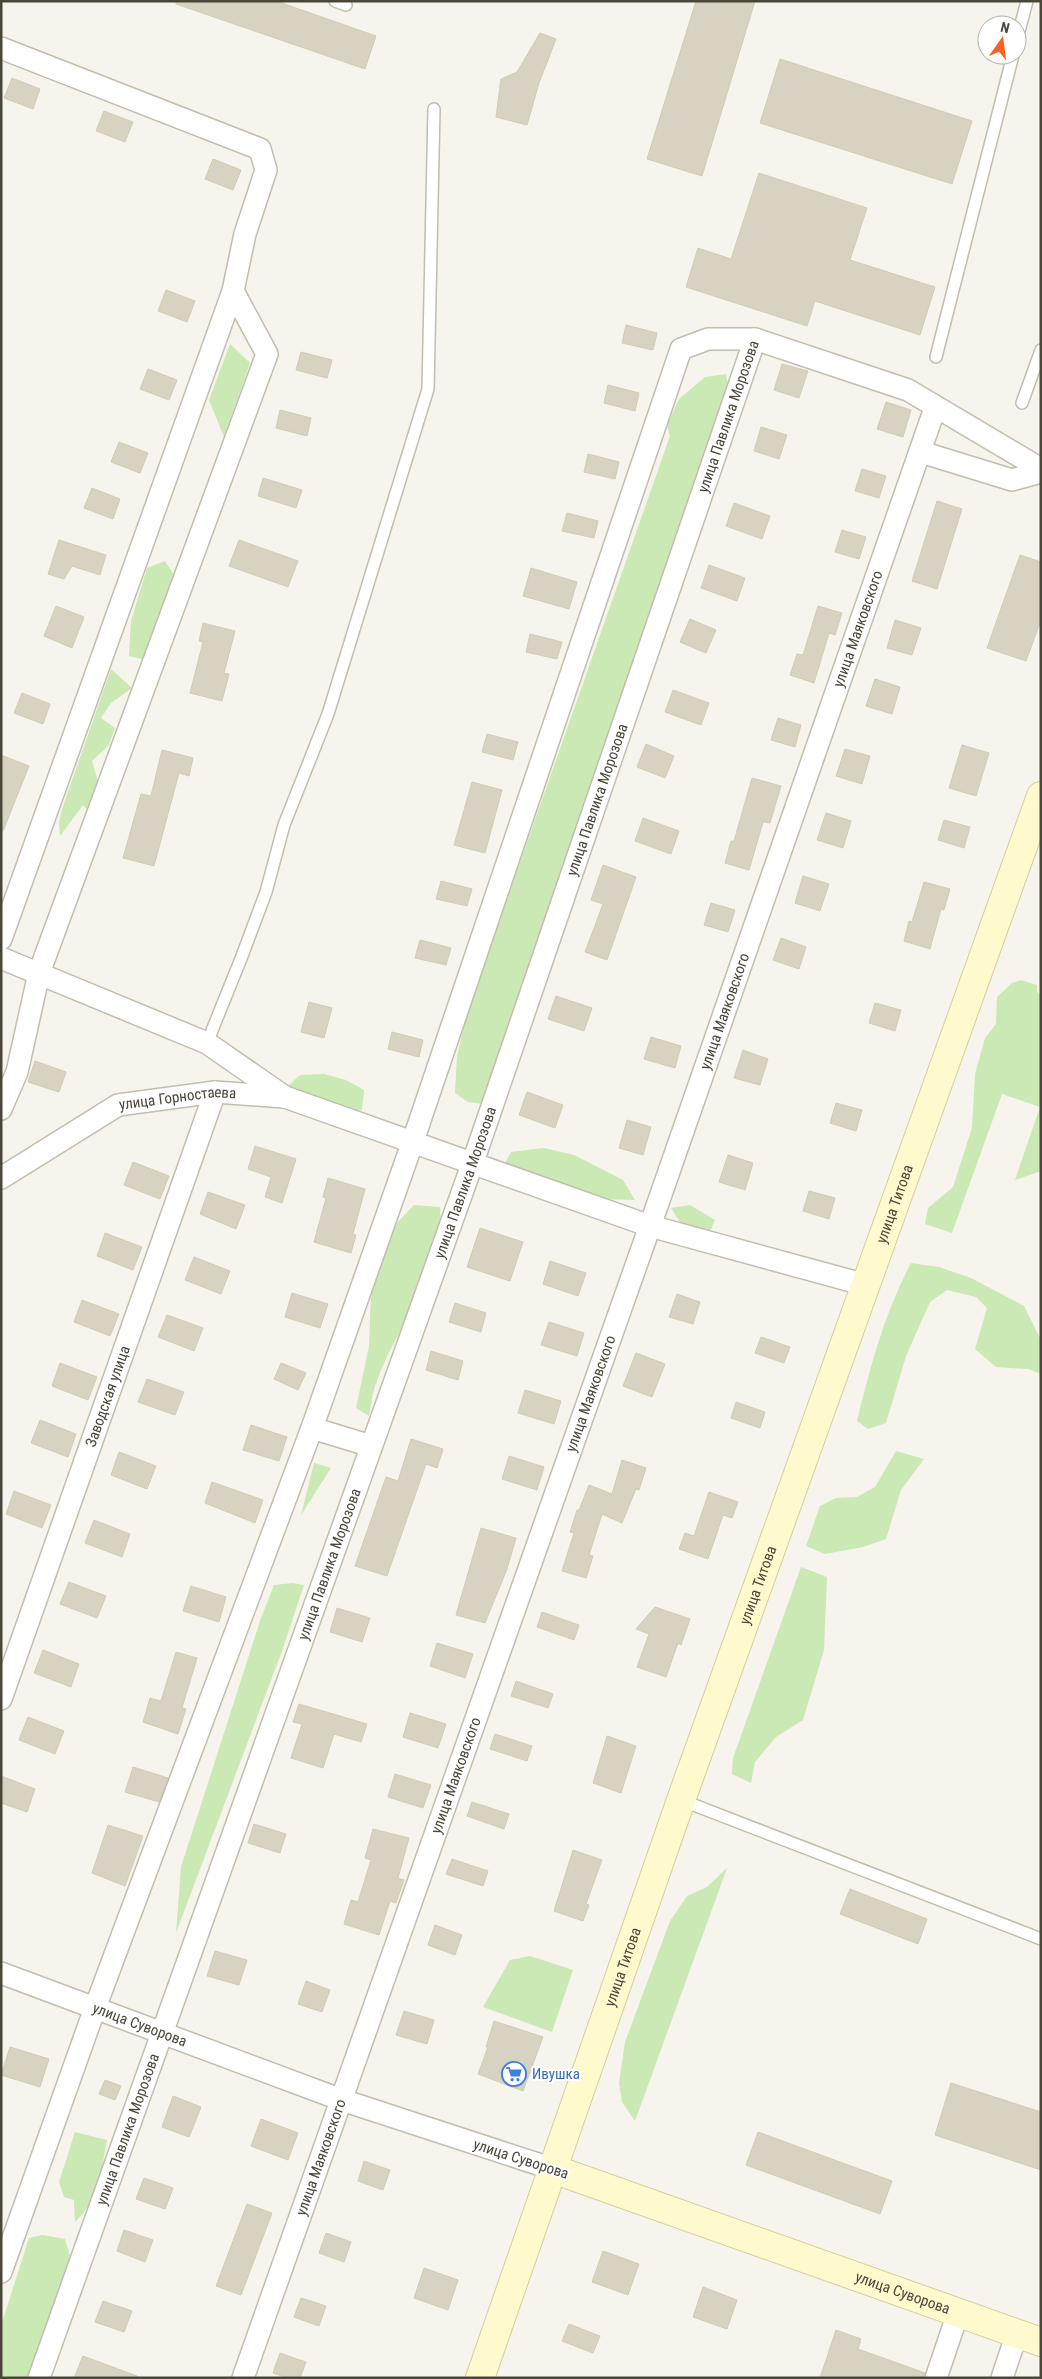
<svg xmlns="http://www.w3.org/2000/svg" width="1042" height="2379" font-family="'Roboto Condensed',sans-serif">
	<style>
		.green { fill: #cae9b5 }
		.building { fill: #d7d2c1; stroke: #d2cbb4 }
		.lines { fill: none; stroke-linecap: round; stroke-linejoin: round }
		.lane-casing { stroke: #c1beae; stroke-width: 14 }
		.street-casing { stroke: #c1beae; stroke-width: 24 }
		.secondary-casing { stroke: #d5ce9c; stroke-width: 30 }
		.lane { stroke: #fff; stroke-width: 11 }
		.street { stroke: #fff; stroke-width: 21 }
		.secondary { stroke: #fefacd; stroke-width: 28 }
		.labels { text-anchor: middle; stroke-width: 4; stroke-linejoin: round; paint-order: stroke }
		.street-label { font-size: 15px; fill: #4a4639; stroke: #fff }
		.shop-label { font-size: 15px; fill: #366cbe; stroke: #fff; text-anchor: start }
	</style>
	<rect width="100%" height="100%" fill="#f6f4ec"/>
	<g class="green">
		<path d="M 230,344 L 250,363 L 224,437 L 209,400 Z"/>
		<path d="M 726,374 L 730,397 L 482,1104 L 468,1102 L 455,1093 L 457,1056 L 466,1016 L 670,436 L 667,425 L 679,399 L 705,377 Z"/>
		<path d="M 165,561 L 174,575 L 171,601 L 145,660 L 129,656 L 131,621 L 147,568 Z"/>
		<path d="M 111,669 L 132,688 L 111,703 L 101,718 L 115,728 L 109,745 L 92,761 L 99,785 L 91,813 L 83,805 L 60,836 L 59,822 L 62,809 Z"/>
		<path d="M 1021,980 L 1037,985 L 1037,992 L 1041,995 L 1041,1171 L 1015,1180 L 1040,1107 L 1002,1094 L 952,1233 L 925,1224 L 928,1208 L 953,1187 L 972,1128 L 975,1074 L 985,1038 L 996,1024 L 997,997 L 1012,983 Z"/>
		<path d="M 324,1074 L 346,1080 L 364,1090 L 362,1110 C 330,1111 312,1110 288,1086 L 300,1075 Z"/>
		<path d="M 544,1148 L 574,1155 L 623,1180 L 635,1200 L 603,1199 L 516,1180 L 505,1163 L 511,1152 Z"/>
		<path d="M 414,1205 L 440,1207 C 445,1271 395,1327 375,1386 C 372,1395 371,1406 369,1416 L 356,1408 L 369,1346 L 371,1294 L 395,1225 Z"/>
		<path d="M 690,1205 L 715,1220 L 710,1232 L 682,1225 L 671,1208 Z"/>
		<path d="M 911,1263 L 939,1267 L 971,1278 L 1024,1306 L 1041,1340 L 1041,1374 L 1028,1369 L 996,1367 L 975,1349 L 987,1308 L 976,1297 L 947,1290 L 930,1302 L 906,1356 L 886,1423 L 868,1429 L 857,1421 C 870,1367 885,1312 911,1263 Z"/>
		<path d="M 896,1451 L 924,1459 L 901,1490 L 886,1539 L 863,1547 L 825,1554 L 806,1546 L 820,1506 L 836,1498 L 857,1497 L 875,1487 Z"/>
		<path d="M 314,1463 L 331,1468 L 301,1515 Z"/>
		<path d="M 801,1567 L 827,1577 L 824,1650 L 803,1720 L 776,1737 L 755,1762 L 751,1783 L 732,1774 L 733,1758 Z"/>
		<path d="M 293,1583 L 304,1585 L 282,1651 L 176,1933 L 181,1867 L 261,1618 L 274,1585 Z"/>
		<path d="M 727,1868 L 635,2121 L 622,2102 L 619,2083 L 625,2042 L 670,1921 L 687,1896 L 707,1887 Z"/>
		<path d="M 530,1956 L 573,1970 L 552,2032 L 483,2007 L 510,1960 Z"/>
		<path d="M 75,2132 L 107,2140 C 102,2168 97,2202 75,2222 L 74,2200 L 64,2197 L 59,2182 Z"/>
		<path d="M 42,2235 L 65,2239 L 70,2256 L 31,2378 L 1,2378 L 1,2326 L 29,2238 Z"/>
	</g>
	<g class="building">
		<path d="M 176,1 L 276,1 L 376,36 L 365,69 L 176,4 Z"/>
		<path d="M 696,1 L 755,1 L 702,176 L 647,159 Z"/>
		<path d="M 540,33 L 556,39 L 539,83 L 527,125 L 496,117 L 501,79 L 517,72 Z"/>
		<path d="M 780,59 L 972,121 L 952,184 L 760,123 Z"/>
		<path d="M 12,78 L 40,89 L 33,109 L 4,98 Z"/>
		<path d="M 104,111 L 133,122 L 125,142 L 96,131 Z"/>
		<path d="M 213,159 L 241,170 L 233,190 L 205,179 Z"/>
		<path d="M 759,173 L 867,208 L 850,260 L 935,287 L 920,335 L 815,301 L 807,326 L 686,287 L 698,248 L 731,259 Z"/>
		<path d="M 166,290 L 195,301 L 187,322 L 158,311 Z"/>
		<path d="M 626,325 L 657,333 L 653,350 L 622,343 Z"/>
		<path d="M 301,352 L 332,360 L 327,378 L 296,370 Z"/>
		<path d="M 782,364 L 808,371 L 799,398 L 774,390 Z"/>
		<path d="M 148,369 L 177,380 L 169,400 L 140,389 Z"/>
		<path d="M 608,385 L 639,393 L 635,411 L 604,403 Z"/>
		<path d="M 886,402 L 911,410 L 903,437 L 877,429 Z"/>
		<path d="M 280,410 L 311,418 L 307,436 L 276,428 Z"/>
		<path d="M 761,427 L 787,435 L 779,459 L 754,451 Z"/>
		<path d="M 119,442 L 148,453 L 140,473 L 111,462 Z"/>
		<path d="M 588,454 L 619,462 L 615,479 L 584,472 Z"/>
		<path d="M 862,469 L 886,476 L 879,498 L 855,491 Z"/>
		<path d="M 263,478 L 302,490 L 296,508 L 258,496 Z"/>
		<path d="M 92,488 L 120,499 L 113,519 L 84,508 Z"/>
		<path d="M 937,501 L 962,509 L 937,589 L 912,581 Z"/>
		<path d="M 734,503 L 770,516 L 762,539 L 726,526 Z"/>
		<path d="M 567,513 L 598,521 L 594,538 L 562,531 Z"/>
		<path d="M 842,530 L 866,537 L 859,559 L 835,552 Z"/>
		<path d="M 59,540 L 106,555 L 100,575 L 72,566 L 64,579 L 48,574 Z"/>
		<path d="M 239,540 L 298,561 L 288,587 L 229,566 Z"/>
		<path d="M 1020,555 L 1041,562 L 1041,620 L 1026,661 L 987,648 Z"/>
		<path d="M 709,565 L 745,578 L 737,601 L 701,588 Z"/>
		<path d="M 531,568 L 577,582 L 569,609 L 523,596 Z"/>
		<path d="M 56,606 L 84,617 L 72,648 L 44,636 Z"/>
		<path d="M 818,606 L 842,613 L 835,635 L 829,633 L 814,683 L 790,675 L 797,654 L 803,655 Z"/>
		<path d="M 690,619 L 716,630 L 706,653 L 680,642 Z"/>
		<path d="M 895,620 L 921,628 L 912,655 L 887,648 Z"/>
		<path d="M 203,623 L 235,631 L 224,673 L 229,674 L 222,701 L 190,693 L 203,642 L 199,641 Z"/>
		<path d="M 530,634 L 562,642 L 557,659 L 526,652 Z"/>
		<path d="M 875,679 L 900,687 L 892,714 L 866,706 Z"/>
		<path d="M 673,690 L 709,703 L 701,725 L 665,712 Z"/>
		<path d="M 22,693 L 50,704 L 43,724 L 14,713 Z"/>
		<path d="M 778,718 L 801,725 L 795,747 L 771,740 Z"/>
		<path d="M 487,734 L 518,742 L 513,760 L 482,752 Z"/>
		<path d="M 646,744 L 674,756 L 665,778 L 637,767 Z"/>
		<path d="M 962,745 L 989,753 L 976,796 L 949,788 Z"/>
		<path d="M 845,749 L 870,756 L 862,784 L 836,776 Z"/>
		<path d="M 162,750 L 193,758 L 189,776 L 179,773 L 154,866 L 123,858 L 141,794 L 151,796 Z"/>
		<path d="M 1,755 L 29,766 L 3,831 L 1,831 Z"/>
		<path d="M 752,778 L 781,786 L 770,823 L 763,822 L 749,870 L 725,863 L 731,841 L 734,841 Z"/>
		<path d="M 472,782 L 502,790 L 485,853 L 454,845 Z"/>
		<path d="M 826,813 L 851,821 L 843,848 L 817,840 Z"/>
		<path d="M 643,818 L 679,831 L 671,854 L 635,841 Z"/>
		<path d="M 944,820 L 970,827 L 964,848 L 938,840 Z"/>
		<path d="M 603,865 L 636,877 L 607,960 L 585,952 L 603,904 L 591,900 Z"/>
		<path d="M 803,876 L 829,884 L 820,911 L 795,903 Z"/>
		<path d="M 441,881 L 472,889 L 467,906 L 436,899 Z"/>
		<path d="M 924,882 L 950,889 L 944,910 L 941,909 L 930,949 L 904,941 L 909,921 L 912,922 Z"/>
		<path d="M 711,903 L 735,910 L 728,932 L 704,925 Z"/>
		<path d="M 781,938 L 806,947 L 799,969 L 773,960 Z"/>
		<path d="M 420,940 L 451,948 L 446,965 L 415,958 Z"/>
		<path d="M 556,996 L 592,1008 L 584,1031 L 548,1019 Z"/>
		<path d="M 309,1002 L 332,1008 L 324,1038 L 301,1032 Z"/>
		<path d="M 875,1003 L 901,1010 L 895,1031 L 869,1023 Z"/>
		<path d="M 392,1032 L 423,1040 L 419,1057 L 388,1049 Z"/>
		<path d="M 651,1037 L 681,1046 L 675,1068 L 644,1059 Z"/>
		<path d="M 743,1050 L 768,1059 L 760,1085 L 734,1078 Z"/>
		<path d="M 35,1061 L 66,1072 L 59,1092 L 28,1082 Z"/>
		<path d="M 527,1092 L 563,1105 L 555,1128 L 519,1115 Z"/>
		<path d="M 836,1103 L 862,1110 L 856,1131 L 830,1123 Z"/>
		<path d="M 627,1120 L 651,1127 L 643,1155 L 619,1148 Z"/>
		<path d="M 255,1146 L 296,1159 L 282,1203 L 265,1197 L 271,1177 L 248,1169 Z"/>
		<path d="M 728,1155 L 753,1163 L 745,1190 L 719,1182 Z"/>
		<path d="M 133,1162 L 169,1176 L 160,1199 L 124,1185 Z"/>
		<path d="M 328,1178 L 365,1189 L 353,1234 L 356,1235 L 351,1253 L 314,1242 L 326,1198 L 323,1197 Z"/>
		<path d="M 809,1191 L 835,1198 L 829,1219 L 803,1211 Z"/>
		<path d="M 208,1192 L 245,1205 L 236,1229 L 200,1214 Z"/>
		<path d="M 480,1228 L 523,1242 L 510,1281 L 467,1267 Z"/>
		<path d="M 105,1233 L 142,1247 L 133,1270 L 97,1256 Z"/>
		<path d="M 194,1257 L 230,1271 L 221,1294 L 185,1280 Z"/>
		<path d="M 550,1261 L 586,1273 L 578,1296 L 543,1284 Z"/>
		<path d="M 292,1293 L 328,1304 L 320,1328 L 285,1317 Z"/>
		<path d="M 677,1294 L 700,1302 L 693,1324 L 669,1317 Z"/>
		<path d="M 82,1300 L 119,1314 L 110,1336 L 74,1322 Z"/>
		<path d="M 455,1303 L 486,1313 L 481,1332 L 449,1322 Z"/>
		<path d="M 167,1315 L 203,1328 L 194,1351 L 158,1337 Z"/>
		<path d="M 549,1322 L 584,1333 L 577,1356 L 541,1345 Z"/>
		<path d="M 761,1337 L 790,1347 L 784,1363 L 755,1353 Z"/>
		<path d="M 431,1351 L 463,1361 L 458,1380 L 426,1370 Z"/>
		<path d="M 636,1353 L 665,1364 L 652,1397 L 623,1386 Z"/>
		<path d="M 60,1363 L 97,1377 L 88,1400 L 52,1386 Z"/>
		<path d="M 281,1363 L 306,1373 L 298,1390 L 274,1379 Z"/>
		<path d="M 147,1379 L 184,1392 L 175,1415 L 138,1402 Z"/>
		<path d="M 525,1390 L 561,1401 L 554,1424 L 518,1413 Z"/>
		<path d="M 736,1402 L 765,1412 L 760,1428 L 731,1418 Z"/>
		<path d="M 40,1420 L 76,1434 L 68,1457 L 31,1443 Z"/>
		<path d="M 251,1425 L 287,1437 L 279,1461 L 243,1450 Z"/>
		<path d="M 411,1439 L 443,1449 L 437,1468 L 426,1464 L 387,1576 L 355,1566 L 386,1477 L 398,1481 Z"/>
		<path d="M 119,1452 L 156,1466 L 147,1489 L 111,1475 Z"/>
		<path d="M 509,1456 L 544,1467 L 537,1490 L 502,1479 Z"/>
		<path d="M 622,1460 L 646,1468 L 639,1490 L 636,1489 L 622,1523 L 602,1514 L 589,1555 L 593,1556 L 586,1578 L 562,1571 L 574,1533 L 570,1532 L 577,1510 L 579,1510 L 589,1485 L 612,1494 Z"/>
		<path d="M 212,1482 L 263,1500 L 255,1523 L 205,1503 Z"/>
		<path d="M 14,1491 L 51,1505 L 42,1528 L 6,1514 Z"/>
		<path d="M 709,1492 L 738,1502 L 732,1518 L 723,1515 L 708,1559 L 679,1549 L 685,1533 L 694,1536 Z"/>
		<path d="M 94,1520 L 130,1534 L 122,1557 L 85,1543 Z"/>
		<path d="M 481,1528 L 516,1538 L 507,1569 L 485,1623 L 456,1615 Z"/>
		<path d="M 69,1582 L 106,1596 L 97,1618 L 60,1604 Z"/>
		<path d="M 191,1586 L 226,1597 L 219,1622 L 183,1611 Z"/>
		<path d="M 655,1607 L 690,1619 L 681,1645 L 678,1643 L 666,1677 L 637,1667 L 649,1634 L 636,1629 Z"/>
		<path d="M 337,1608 L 370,1618 L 362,1642 L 330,1632 Z"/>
		<path d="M 542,1612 L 579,1625 L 574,1640 L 537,1627 Z"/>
		<path d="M 437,1643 L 473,1654 L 465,1678 L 430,1666 Z"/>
		<path d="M 43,1650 L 79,1664 L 71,1687 L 34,1673 Z"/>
		<path d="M 176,1652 L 197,1658 L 182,1708 L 186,1709 L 178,1734 L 143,1722 L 150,1698 L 161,1701 Z"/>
		<path d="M 516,1681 L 553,1694 L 548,1708 L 511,1696 Z"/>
		<path d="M 299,1704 L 367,1724 L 361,1742 L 334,1734 L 323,1768 L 291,1758 L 302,1724 L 293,1722 Z"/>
		<path d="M 410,1713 L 446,1724 L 438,1748 L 403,1737 Z"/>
		<path d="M 28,1717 L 64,1731 L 55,1754 L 19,1740 Z"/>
		<path d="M 495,1734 L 532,1746 L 527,1761 L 490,1749 Z"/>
		<path d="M 607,1736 L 636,1746 L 621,1793 L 593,1783 Z"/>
		<path d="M 133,1767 L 168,1778 L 159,1802 L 125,1792 Z"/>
		<path d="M 395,1774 L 431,1785 L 423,1808 L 388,1797 Z"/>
		<path d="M 1,1776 L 35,1789 L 27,1812 L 1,1803 Z"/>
		<path d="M 472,1802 L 509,1814 L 504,1829 L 467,1816 Z"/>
		<path d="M 254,1824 L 286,1834 L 280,1853 L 248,1843 Z"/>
		<path d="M 108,1825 L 143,1836 L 125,1886 L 92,1873 Z"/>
		<path d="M 373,1829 L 409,1838 L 398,1878 L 404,1880 L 396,1903 L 390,1901 L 379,1935 L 344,1924 L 351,1900 L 358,1902 L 371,1860 L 365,1858 Z"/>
		<path d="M 573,1850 L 602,1860 L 586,1904 L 589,1905 L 583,1921 L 554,1911 Z"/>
		<path d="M 452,1859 L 488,1871 L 483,1886 L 446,1874 Z"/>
		<path d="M 850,1889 L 927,1919 L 918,1944 L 840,1914 Z"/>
		<path d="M 435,1925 L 462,1935 L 455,1955 L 428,1945 Z"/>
		<path d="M 215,1951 L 247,1960 L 239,1985 L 207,1976 Z"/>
		<path d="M 306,1981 L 330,1990 L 322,2012 L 298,2004 Z"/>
		<path d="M 404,2011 L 434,2020 L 427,2044 L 396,2035 Z"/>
		<path d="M 494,2021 L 543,2037 L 523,2091 L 478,2074 L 488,2047 L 486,2047 Z"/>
		<path d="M 10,2047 L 49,2059 L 40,2087 L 1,2075 Z"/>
		<path d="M 105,2080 L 121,2086 L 115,2100 L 99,2094 Z"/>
		<path d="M 951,2083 L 1041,2112 L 1041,2170 L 935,2135 Z"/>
		<path d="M 173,2096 L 201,2107 L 189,2137 L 162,2127 Z"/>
		<path d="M 261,2119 L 298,2133 L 288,2160 L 251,2146 Z"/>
		<path d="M 758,2132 L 892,2181 L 880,2214 L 746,2165 Z"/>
		<path d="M 364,2161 L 390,2170 L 383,2190 L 358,2181 Z"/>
		<path d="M 144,2178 L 173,2188 L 165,2209 L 136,2199 Z"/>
		<path d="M 247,2204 L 272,2213 L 241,2295 L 216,2286 Z"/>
		<path d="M 124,2230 L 153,2240 L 145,2262 L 117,2251 Z"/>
		<path d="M 326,2233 L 351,2242 L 344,2262 L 319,2253 Z"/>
		<path d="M 603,2251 L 639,2264 L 628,2295 L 592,2282 Z"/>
		<path d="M 424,2268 L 458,2280 L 448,2310 L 414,2298 Z"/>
		<path d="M 703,2287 L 737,2300 L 727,2329 L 693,2317 Z"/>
		<path d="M 301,2298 L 326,2306 L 319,2326 L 294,2317 Z"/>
		<path d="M 103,2301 L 132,2311 L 124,2332 L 95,2322 Z"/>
		<path d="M 569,2324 L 600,2336 L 593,2353 L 562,2341 Z"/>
		<path d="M 836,2330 L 861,2339 L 858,2349 L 925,2373 L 924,2378 L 820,2378 Z"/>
		<path d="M 280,2353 L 306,2362 L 300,2378 L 288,2378 L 273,2373 Z"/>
		<path d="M 83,2356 L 137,2376 L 137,2378 L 74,2378 Z"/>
	</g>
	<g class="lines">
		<defs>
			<g id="lane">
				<path d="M 335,1 L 346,5"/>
				<path d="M 1017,39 L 1027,1"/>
				<path d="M 936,357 L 1013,55"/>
				<path d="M 1022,403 L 1041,350"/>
				<path d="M 207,1043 L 242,956 L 266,892 L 284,825 L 328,714 L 428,389 L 434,109"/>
				<path d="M 681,1800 L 1041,1939"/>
			</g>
			<g id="street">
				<path d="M 1,48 L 260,149 L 266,170 L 245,234 L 233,291 L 1,939"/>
				<path d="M 921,452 L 1012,480 L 1041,472"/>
				<path d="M 1,958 L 207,1043 L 285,1097 L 650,1226 L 866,1285"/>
				<path d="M 1,1109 L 17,1072 L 39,973 L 267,354 L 233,291"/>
				<path id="s1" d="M 1,1178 L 118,1105 L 215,1092 L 284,1097"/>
				<path d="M 312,1428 L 371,1446"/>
				<path id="s2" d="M 1,1699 L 215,1092"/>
				<path id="s3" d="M 1,1973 L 342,2100 L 553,2169"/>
				<path d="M 1,2272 L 95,2008 L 312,1428 L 413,1141 L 681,349 L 708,339 L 755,339 L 908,390 L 1041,469"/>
				<path id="s4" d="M 39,2378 L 473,1162 L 755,339"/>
				<path id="s5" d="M 243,2378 L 650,1226 L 935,408"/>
				<path d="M 936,2378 L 958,2313"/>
				<path d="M 1002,2378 L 1017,2333"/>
			</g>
			<g id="secondary">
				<path id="s6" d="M 553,2169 L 1041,2342"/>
				<path id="s7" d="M 480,2378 L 681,1800 L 1041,796"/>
			</g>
		</defs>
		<use href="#lane" class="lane-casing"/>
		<use href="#street" class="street-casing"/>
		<use href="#secondary" class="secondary-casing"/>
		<use href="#lane" class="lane"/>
		<use href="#street" class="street"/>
		<use href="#secondary" class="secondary"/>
	</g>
	<defs>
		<symbol id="supermarket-ring" viewBox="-11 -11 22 22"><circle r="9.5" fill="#fff" stroke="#3f7fe0" stroke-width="1.5"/><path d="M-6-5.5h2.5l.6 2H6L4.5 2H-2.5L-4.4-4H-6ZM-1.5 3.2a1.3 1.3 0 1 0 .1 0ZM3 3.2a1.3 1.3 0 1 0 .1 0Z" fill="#3f7fe0"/></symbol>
	</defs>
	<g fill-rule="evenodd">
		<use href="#supermarket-ring" x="500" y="2060" width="28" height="28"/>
	</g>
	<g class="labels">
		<g class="street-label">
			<text dy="5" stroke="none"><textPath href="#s4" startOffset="2079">улица Павлика Морозова</textPath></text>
			<text dy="5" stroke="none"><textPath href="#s5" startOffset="1854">улица Маяковского</textPath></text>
			<text dy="5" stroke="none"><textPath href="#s4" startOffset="1674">улица Павлика Морозова</textPath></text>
			<text dy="5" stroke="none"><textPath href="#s5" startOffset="1449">улица Маяковского</textPath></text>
			<text dy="5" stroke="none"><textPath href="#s1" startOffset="198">улица Горностаева</textPath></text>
			<text dy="5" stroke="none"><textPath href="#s4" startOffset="1269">улица Павлика Морозова</textPath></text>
			<text dy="5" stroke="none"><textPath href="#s7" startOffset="1245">улица Титова</textPath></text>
			<text dy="5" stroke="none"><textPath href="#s5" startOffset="1044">улица Маяковского</textPath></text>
			<text dy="5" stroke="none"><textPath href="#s2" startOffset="321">Заводская улица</textPath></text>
			<text dy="5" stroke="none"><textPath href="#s4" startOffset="864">улица Павлика Морозова</textPath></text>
			<text dy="5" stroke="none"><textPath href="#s7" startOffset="840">улица Титова</textPath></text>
			<text dy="5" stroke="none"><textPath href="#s5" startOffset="639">улица Маяковского</textPath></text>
			<text dy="5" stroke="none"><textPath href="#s7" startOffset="435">улица Титова</textPath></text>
			<text dy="5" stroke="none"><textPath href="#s3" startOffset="148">улица Суворова</textPath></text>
			<text dy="5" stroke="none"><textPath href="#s4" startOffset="264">улица Павлика Морозова</textPath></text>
			<text dy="5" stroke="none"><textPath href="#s5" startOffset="234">улица Маяковского</textPath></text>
			<text transform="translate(521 2159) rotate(18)" y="5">улица Суворова</text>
			<text dy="5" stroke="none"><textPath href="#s6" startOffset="371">улица Суворова</textPath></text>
		</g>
		<g class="shop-label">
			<text x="532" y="2079">Ивушка</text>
		</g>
	</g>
	<rect width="1042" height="2379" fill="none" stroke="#4a4639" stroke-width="5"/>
	<g transform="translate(1002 40) rotate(14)"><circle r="24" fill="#ffffff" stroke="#b7b5b0"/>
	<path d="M0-4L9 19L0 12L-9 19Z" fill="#f86220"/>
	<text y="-8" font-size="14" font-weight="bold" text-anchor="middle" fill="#4a4639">N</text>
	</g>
</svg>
